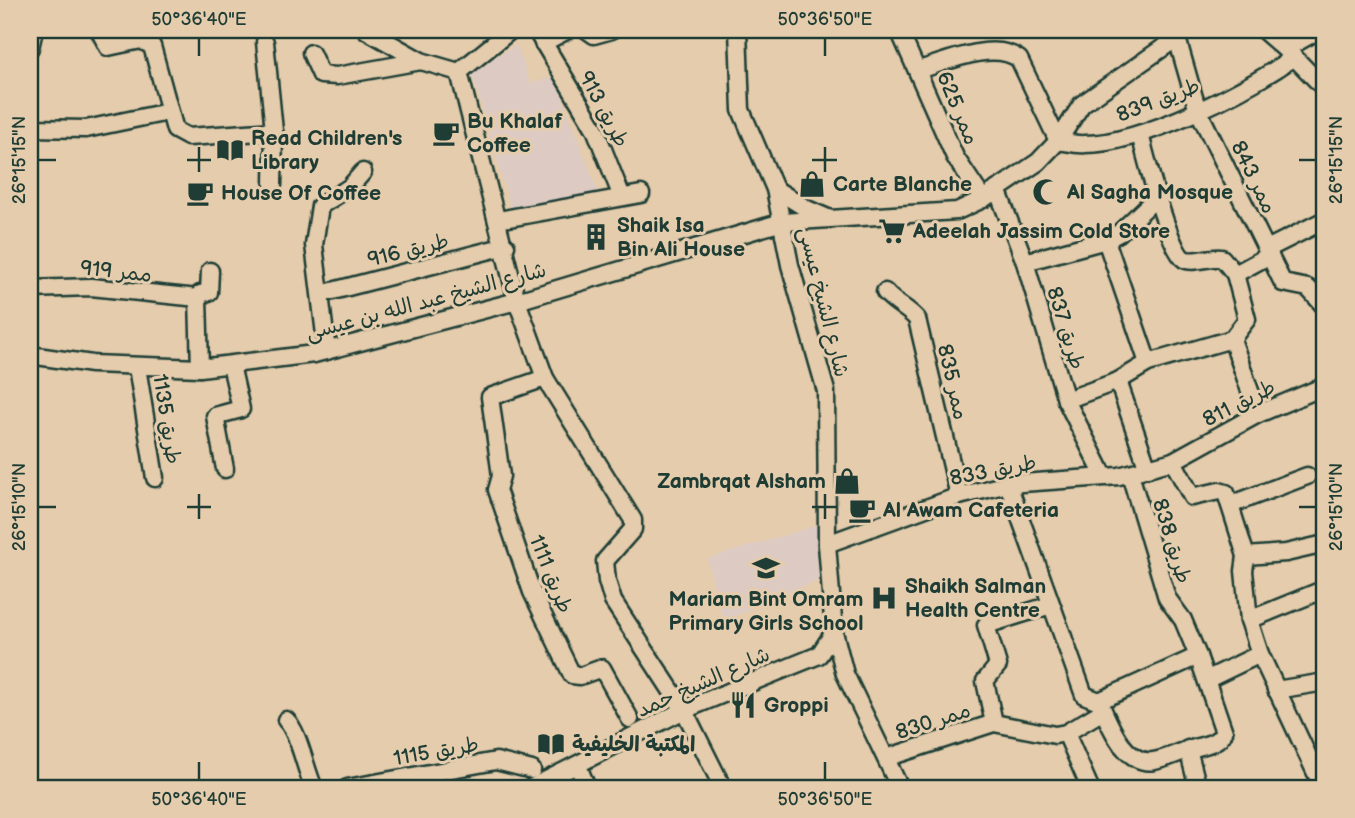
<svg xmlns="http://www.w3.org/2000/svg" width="1355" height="818" font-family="'Balsamiq Sans','Playpen Sans Arabic',sans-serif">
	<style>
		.built { fill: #ddcbc3 }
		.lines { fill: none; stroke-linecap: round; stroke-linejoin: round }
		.minor-casing { stroke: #1f3d34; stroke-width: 21 }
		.minor { stroke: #e4ccac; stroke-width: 16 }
		.ticks { fill: none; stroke: #1f3d34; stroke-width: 2.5 }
		.labels { text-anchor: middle; stroke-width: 6; stroke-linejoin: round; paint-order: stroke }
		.street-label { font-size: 21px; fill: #1f3d34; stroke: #e4ccac }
		.poi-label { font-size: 21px; font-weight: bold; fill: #1f3d34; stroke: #e4ccac; text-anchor: start }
		.neatline { fill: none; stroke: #1f3d34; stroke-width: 2.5 }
		.ticks-label { font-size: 18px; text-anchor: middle; fill: #1f3d34 }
	</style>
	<rect width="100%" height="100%" fill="#e4ccac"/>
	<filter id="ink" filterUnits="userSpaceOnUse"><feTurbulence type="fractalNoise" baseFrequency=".0143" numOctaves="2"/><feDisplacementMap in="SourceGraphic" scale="14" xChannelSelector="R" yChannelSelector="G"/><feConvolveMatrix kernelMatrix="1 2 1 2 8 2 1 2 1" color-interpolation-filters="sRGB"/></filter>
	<g filter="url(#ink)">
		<g class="built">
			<path d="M 517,45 L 530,83 L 555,77 L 598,192 L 511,210 L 471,70 Z"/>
			<path d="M 817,525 L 824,578 L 723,621 L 707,559 Z"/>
		</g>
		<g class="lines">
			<defs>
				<g id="minor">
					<path d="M 99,30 L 108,47 L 141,40 L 152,46 L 175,130 L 188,137 L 274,131"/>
					<path d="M 366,30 L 421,61 L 459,72"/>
					<path d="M 536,30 L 595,129 L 622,197"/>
					<path d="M 587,30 L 594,35 L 612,30"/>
					<path d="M 738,30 L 741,110 L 775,189 L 790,265 L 826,391 L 827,544 L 834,632 L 845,674 L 900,788"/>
					<path d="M 899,30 L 955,157 L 983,199"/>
					<path d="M 1177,38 L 1197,108 L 1283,283 L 1308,288 L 1325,307"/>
					<path d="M 265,42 L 274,131 L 273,185"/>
					<path d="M 543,43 L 568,30"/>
					<path d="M 30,48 L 34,30"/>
					<path d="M 1285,49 L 1319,30"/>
					<path d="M 311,53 L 321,75 L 337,76 L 421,61"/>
					<path d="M 1294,57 L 1325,89"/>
					<path d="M 919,70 C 946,62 994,40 1019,59 L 1058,141 C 1067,142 1076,145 1085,144 C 1142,144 1248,90 1294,57 L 1263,30"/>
					<path d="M 459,72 L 517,301 L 545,378 L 633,520 L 633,529 L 605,561 L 607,581 L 613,601 L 684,710 L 723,788"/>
					<path d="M 459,72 L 511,30"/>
					<path d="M 30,128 L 86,129 L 168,112"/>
					<path d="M 1140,134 C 1145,154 1169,250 1184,259 C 1193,264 1211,256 1222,258 L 1235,274 L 1247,319 L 1232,339 L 1258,414"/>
					<path d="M 775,189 L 807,209 L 828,218"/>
					<path d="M 997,189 L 1025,262 L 1066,400 L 1104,476"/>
					<path d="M 498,220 L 641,194"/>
					<path d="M 1106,240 L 1148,363"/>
					<path d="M 1267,249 L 1325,220"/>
					<path d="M 1025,262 L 1106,240 L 1119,233 L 1157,197"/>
					<path d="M 1235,274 L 1270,255"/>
					<path d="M 30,289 L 91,287 L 198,298"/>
					<path d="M 885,292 C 895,304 908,308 917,319 L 959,496"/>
					<path d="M 321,294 L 506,246"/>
					<path d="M 327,351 L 314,245 L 320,206 L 350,187 L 363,172"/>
					<path d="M 30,355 L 92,364 L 200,368 L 314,354 L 517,301 L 782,222 L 957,211 L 983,199 L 1038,162 L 1058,141 L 1082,104 L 1177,38 L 1177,30"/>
					<path d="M 137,367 L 155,478"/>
					<path d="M 200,368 L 198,298 L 200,294 L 209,292 L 210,271"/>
					<path d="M 545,378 L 490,397 L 501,476 L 497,490 L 532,592 L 572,675 L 580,676 L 602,668 L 630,719"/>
					<path d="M 1118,381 L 1148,469"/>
					<path d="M 1066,400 L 1118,381 L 1148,363 L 1232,339"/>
					<path d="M 1173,461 L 1192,497 L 1219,491 L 1226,493 L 1246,556 L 1244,571 L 1249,620 L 1260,654 L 1323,788"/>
					<path d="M 225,469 L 215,416 L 241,409 L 231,365"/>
					<path d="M 1130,474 L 1167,598 L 1183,620 L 1198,656"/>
					<path d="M 1008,484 L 1084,695 L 1099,701 L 1198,656 L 1224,732 C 1218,744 1203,745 1191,749 C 1179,752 1167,759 1154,761 C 1124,766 1109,723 1099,701"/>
					<path d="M 1230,505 L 1307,476"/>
					<path d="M 827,544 L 959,496 L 1008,484 L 1119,476 L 1173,461 L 1258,414 L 1325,386"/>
					<path d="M 1246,556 L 1286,553 L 1325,544"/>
					<path d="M 1249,620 L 1325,589"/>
					<path d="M 1208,679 L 1260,654"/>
					<path d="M 1276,690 L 1325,682"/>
					<path d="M 286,720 C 299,732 305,769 314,788"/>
					<path d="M 994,723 L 985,681 L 998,665 L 986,625 L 1051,605"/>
					<path d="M 1066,733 L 1090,788"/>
					<path d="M 1188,749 L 1198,788"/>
					<path d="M 886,758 L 994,723 L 1055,735 L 1066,733 L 1103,711"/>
					<path d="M 578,766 L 587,788"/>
					<path d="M 347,788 L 496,761 L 532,770"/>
					<path d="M 531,788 L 684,710 L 819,655 L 834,632"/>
				</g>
			</defs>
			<use href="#minor" class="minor-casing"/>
			<use href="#minor" class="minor"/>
		</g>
	</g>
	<path class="ticks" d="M 199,38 L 199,56M 825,38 L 825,56M 199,147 L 199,172M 825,147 L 825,172M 38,160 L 56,160M 187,160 L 211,160M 812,160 L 837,160M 1299,160 L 1316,160M 199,494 L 199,519M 825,494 L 825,519M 38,507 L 56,507M 187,507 L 211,507M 812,507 L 837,507M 1299,507 L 1316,507M 199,762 L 199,780M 825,762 L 825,780"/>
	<defs>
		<symbol id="cafe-bare" viewBox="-9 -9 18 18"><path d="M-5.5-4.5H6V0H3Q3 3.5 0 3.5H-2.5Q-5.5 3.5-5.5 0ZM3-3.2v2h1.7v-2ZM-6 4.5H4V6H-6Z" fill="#1f3d34" stroke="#e4ccac" stroke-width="2.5" paint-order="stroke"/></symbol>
		<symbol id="library-bare" viewBox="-9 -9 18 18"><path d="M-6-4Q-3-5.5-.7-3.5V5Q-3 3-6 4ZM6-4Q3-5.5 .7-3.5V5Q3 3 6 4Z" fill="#1f3d34" stroke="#e4ccac" stroke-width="2.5" paint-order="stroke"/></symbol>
		<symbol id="shop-bare" viewBox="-9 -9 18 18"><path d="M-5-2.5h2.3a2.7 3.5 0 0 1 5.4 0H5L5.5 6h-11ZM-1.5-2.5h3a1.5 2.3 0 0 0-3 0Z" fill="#1f3d34" stroke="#e4ccac" stroke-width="2.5" paint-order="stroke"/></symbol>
		<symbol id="mosque-bare" viewBox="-9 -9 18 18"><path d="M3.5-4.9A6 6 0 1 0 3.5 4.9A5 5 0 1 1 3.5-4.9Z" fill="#1f3d34" stroke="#e4ccac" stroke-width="2.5" paint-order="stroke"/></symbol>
		<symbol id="supermarket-bare" viewBox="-9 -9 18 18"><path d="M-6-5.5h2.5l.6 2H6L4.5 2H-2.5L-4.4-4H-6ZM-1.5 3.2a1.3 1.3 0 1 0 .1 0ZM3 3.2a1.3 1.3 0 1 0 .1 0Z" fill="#1f3d34" stroke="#e4ccac" stroke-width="2.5" paint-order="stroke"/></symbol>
		<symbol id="building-bare" viewBox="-9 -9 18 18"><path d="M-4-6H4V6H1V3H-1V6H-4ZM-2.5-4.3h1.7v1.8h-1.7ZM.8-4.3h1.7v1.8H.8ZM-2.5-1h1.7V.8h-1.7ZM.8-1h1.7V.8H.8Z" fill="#1f3d34" stroke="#e4ccac" stroke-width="2.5" paint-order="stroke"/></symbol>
		<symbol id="school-bare" viewBox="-9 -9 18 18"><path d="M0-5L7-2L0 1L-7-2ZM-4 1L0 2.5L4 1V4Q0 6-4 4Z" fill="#1f3d34" stroke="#e4ccac" stroke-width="2.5" paint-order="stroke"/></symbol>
		<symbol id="hospital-bare" viewBox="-9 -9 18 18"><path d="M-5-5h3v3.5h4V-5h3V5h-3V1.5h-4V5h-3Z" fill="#1f3d34" stroke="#e4ccac" stroke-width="2.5" paint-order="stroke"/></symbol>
		<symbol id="restaurant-bare" viewBox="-9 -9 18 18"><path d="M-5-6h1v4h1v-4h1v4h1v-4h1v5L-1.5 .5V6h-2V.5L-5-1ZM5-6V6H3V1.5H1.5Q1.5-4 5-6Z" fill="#1f3d34" stroke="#e4ccac" stroke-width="2.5" paint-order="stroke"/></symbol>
	</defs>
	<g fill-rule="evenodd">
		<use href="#cafe-bare" x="427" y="114" width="38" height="38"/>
		<use href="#library-bare" x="211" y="131" width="38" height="38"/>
		<use href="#shop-bare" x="793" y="165" width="38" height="38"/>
		<use href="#mosque-bare" x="1027" y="173" width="38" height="38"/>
		<use href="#cafe-bare" x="181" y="174" width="38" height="38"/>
		<use href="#supermarket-bare" x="873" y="212" width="38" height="38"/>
		<use href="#building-bare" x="577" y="218" width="38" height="38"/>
		<use href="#shop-bare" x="828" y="462" width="38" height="38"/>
		<use href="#cafe-bare" x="843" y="491" width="38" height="38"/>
		<use href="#school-bare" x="747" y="549" width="38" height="38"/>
		<use href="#hospital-bare" x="865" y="579" width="38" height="38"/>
		<use href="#restaurant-bare" x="724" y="686" width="38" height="38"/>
		<use href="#library-bare" x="532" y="725" width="38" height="38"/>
	</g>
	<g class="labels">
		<g class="street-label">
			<text transform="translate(1158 100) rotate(-21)" y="7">طريق 839</text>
			<text transform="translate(958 108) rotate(67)" y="7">ممر 625</text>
			<text transform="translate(604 109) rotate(62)" y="7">طريق 913</text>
			<text transform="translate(1254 177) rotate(64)" y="7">ممر 843</text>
			<text transform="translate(408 250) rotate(-14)" y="7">طريق 916</text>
			<text transform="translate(116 271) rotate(6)" y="7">ممر 919</text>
			<text transform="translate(426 301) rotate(-15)" y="7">شارع الشيخ عبد الله بن عيسى</text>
			<text transform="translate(824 302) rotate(76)" y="7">شارع الشيخ عيسى</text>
			<text transform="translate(1066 328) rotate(73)" y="7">طريق 837</text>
			<text transform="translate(953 382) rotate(77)" y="7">ممر 835</text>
			<text transform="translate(1239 403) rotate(-27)" y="7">طريق 811</text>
			<text transform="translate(167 419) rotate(81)" y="7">طريق 1135</text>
			<text transform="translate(993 470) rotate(-11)" y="7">طريق 833</text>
			<text transform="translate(1172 541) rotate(73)" y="7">طريق 838</text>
			<text transform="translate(551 574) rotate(68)" y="7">طريق 1111</text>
			<text transform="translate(703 682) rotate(-24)" y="7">شارع الشيخ حمد</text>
			<text transform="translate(933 721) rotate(-18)" y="7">ممر 830</text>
			<text transform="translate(436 751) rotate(-10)" y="7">طريق 1115</text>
		</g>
		<g class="poi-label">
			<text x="467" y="128">Bu Khalaf<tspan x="467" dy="24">Coffee</tspan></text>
			<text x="251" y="145">Read Children's<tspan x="251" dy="24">Library</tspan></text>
			<text x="833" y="191">Carte Blanche</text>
			<text x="1067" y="199">Al Sagha Mosque</text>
			<text x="221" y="200">House Of Coffee</text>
			<text x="617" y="232">Shaik Isa<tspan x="617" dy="24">Bin Ali House</tspan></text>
			<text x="913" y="238">Adeelah Jassim Cold Store</text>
			<text x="826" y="488" text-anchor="end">Zambrqat Alsham</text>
			<text x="883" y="517">Al Awam Cafeteria</text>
			<text x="905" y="593">Shaikh Salman<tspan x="905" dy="24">Health Centre</tspan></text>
			<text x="766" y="606" text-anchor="middle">Mariam Bint Omram<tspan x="766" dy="24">Primary Girls School</tspan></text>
			<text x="764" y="712">Groppi</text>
			<text x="572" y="751">المكتبة الخليفية</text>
		</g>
	</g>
	<rect width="1355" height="818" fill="none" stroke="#e4ccac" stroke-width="77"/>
	<rect x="38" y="38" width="1278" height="742" class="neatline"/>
	<g class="ticks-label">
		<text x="199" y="25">50°36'40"E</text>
		<text x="825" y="25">50°36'50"E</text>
		<text transform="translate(19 160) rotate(-90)" y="6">26°15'15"N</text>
		<text transform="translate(1336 160) rotate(-90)" y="6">26°15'15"N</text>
		<text transform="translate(19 507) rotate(-90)" y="6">26°15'10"N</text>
		<text transform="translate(1336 507) rotate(-90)" y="6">26°15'10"N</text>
		<text x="199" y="805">50°36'40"E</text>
		<text x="825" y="805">50°36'50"E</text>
	</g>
</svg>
